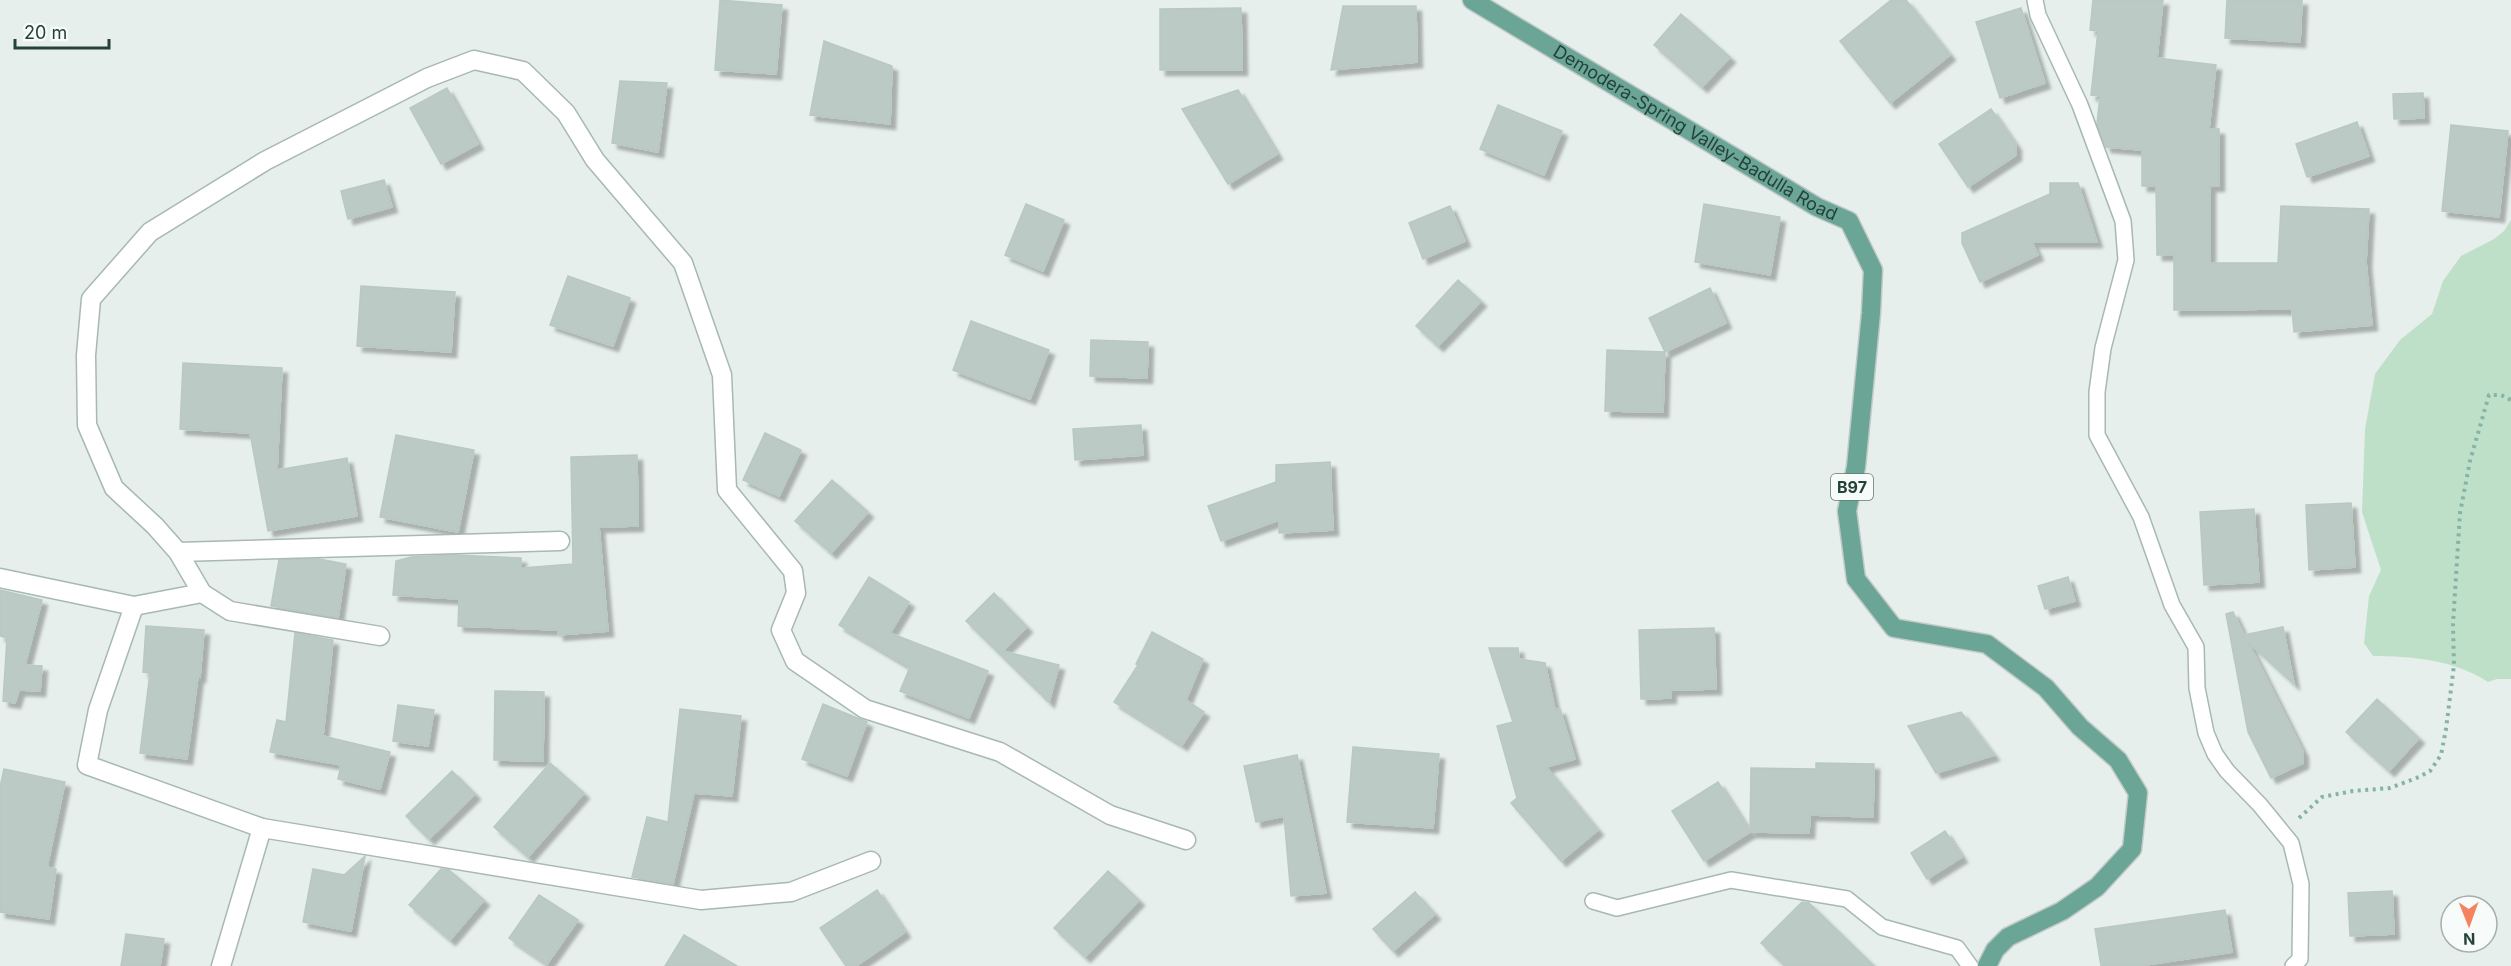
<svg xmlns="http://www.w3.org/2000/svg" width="2511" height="966" font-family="Inter,sans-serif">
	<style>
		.green { fill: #bfe0c8 }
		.building { fill: #bbcac4; stroke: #b8c9c2; stroke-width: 1.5; filter: url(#shadow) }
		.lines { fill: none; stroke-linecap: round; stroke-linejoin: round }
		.service-casing { stroke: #a8b8b2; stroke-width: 18 }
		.minor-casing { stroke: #a8b8b2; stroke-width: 21 }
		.primary-casing { stroke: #c2cac8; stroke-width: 21 }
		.path { stroke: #86b3a5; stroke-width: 4; stroke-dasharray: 3 4.5; stroke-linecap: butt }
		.service { stroke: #fff; stroke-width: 15 }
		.minor { stroke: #fff; stroke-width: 18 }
		.primary { stroke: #6aa596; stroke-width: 18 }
		.labels { text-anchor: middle; stroke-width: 5; stroke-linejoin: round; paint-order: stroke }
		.shield { fill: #f7fbf9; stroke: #637a73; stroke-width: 1.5 }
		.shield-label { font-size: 16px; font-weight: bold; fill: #24423a }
		.street-label { font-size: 18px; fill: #24423a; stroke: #f7fbf9 }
	</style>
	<defs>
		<filter id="shadow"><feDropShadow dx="5.5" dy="5.5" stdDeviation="1.5" flood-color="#0004"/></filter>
	</defs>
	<rect width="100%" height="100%" fill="#e6efeb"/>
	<path class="green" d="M 2511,220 L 2511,679 L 2497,679 L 2488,682 C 2455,660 2411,656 2373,656 L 2364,643 L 2369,596 L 2381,570 L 2362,512 L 2365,429 L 2375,374 L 2400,340 L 2432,314 L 2443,281 L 2461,256 L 2494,239 L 2504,231 Z"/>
	<g class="building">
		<path d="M 720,0 L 782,5 L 776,74 L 715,70 Z"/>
		<path d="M 1891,0 L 1906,0 L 1950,55 L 1890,103 L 1840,41 Z"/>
		<path d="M 2093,0 L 2163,0 L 2157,58 L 2216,65 L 2209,129 L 2219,129 L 2219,186 L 2210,186 L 2210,263 L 2278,263 L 2281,206 L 2369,209 L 2366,262 L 2372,325 L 2294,332 L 2292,309 L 2174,310 L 2174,255 L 2157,255 L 2156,186 L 2142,186 L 2142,150 L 2106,147 L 2097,124 L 2100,96 L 2091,95 L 2098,31 L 2090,30 Z"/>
		<path d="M 2227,0 L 2302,0 L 2300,42 L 2225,38 Z"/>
		<path d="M 1343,6 L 1416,6 L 1417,62 L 1331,70 Z"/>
		<path d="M 1241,8 L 1242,70 L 1160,70 L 1160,9 Z"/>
		<path d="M 2021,8 L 2045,83 L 2000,98 L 1976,22 Z"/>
		<path d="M 1681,14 L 1730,57 L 1702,87 L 1654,45 Z"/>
		<path d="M 824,41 L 892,66 L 890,124 L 810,115 Z"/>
		<path d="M 620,81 L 667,83 L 658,152 L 612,143 Z"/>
		<path d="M 447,88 L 478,144 L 441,164 L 410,108 Z"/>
		<path d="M 1238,90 L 1277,154 L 1228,184 L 1182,109 Z"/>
		<path d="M 2423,93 L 2424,118 L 2394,119 L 2393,94 Z"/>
		<path d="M 1498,105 L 1562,131 L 1544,175 L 1480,149 Z"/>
		<path d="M 1991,109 L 2016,145 L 2016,155 L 1968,187 L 1939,144 Z"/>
		<path d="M 2357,122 L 2369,156 L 2307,177 L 2296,144 Z"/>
		<path d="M 2451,125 L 2508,131 L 2499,217 L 2442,211 Z"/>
		<path d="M 384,180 L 392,207 L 348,219 L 341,191 Z"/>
		<path d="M 2050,183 L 2078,183 L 2097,242 L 2032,242 L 2038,255 L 1980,282 L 1962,243 L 1962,233 L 2050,194 Z"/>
		<path d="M 1026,204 L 1064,220 L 1043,271 L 1005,255 Z"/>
		<path d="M 1704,204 L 1780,217 L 1770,275 L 1695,262 Z"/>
		<path d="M 1450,206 L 1465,241 L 1423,259 L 1409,223 Z"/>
		<path d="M 568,276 L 630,298 L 613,346 L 550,325 Z"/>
		<path d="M 1458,280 L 1481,301 L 1438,346 L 1416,326 Z"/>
		<path d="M 361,286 L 455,292 L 451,352 L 357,346 Z"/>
		<path d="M 1710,288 L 1726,323 L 1665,352 L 1649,318 Z"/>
		<path d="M 971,321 L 1049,350 L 1030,399 L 953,370 Z"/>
		<path d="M 1091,340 L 1148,342 L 1147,378 L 1090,376 Z"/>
		<path d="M 1607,350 L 1665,352 L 1663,412 L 1605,411 Z"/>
		<path d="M 183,363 L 282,368 L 277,470 L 347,458 L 357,516 L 268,531 L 250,433 L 180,429 Z"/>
		<path d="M 1141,425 L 1143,455 L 1075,460 L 1073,429 Z"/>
		<path d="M 765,433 L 801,450 L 779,496 L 743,480 Z"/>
		<path d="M 396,435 L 474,450 L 458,532 L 380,517 Z"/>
		<path d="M 637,455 L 638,526 L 599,527 L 608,631 L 558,635 L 558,630 L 458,626 L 459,599 L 393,595 L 396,561 L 411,557 L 453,555 L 521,558 L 521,568 L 573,564 L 571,457 Z"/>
		<path d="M 1330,462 L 1333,530 L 1279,533 L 1279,520 L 1221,541 L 1208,506 L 1276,482 L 1276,465 Z"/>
		<path d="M 832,480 L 868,512 L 831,553 L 795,521 Z"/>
		<path d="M 2351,503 L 2355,567 L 2309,570 L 2306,505 Z"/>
		<path d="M 2254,509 L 2259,582 L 2204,585 L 2200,512 Z"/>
		<path d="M 319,559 L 346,564 L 338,618 L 271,606 L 279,560 Z"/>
		<path d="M 869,577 L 909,602 L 890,633 L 988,671 L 969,718 L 900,691 L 910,667 L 839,625 Z"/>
		<path d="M 2068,577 L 2075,601 L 2045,609 L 2038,586 Z"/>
		<path d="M 0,590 L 42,600 L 25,665 L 42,666 L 40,691 L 19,690 L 15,703 L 3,701 L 7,638 L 0,636 Z"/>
		<path d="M 994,593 L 1027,627 L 1003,651 L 1059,665 L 1049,702 L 966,621 Z"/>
		<path d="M 2233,612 L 2244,635 L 2283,627 L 2294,684 L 2248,642 L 2303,752 L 2303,763 L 2271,778 L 2248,732 L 2226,614 Z"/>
		<path d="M 146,626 L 204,630 L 200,677 L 198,676 L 187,759 L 140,753 L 150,673 L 143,672 Z"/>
		<path d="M 1714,628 L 1716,689 L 1671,690 L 1671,698 L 1641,699 L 1639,630 Z"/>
		<path d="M 1152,632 L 1203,659 L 1186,700 L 1204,712 L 1182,745 L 1114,702 L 1138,665 L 1136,664 Z"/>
		<path d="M 295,633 L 333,640 L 323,736 L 390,752 L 380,789 L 338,779 L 341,765 L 270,752 L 277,720 L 286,722 Z"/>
		<path d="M 1489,648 L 1518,648 L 1519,659 L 1545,663 L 1555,710 L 1560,709 L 1575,759 L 1546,767 L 1598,830 L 1561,861 L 1511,803 L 1517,798 L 1497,726 L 1513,722 Z"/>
		<path d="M 495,691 L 544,692 L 543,761 L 494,760 Z"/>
		<path d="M 2377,699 L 2419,738 L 2389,771 L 2346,732 Z"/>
		<path d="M 823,704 L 867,722 L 847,776 L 802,759 Z"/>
		<path d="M 398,705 L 434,710 L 428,746 L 393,741 Z"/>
		<path d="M 680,709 L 741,716 L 732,796 L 694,793 L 673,884 L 632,877 L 647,817 L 668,822 Z"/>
		<path d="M 1961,712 L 1994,755 L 1936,773 L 1908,726 Z"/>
		<path d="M 1353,747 L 1439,754 L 1433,828 L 1347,822 Z"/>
		<path d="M 1297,755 L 1326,893 L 1291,896 L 1284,816 L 1256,822 L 1244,766 Z"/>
		<path d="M 550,763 L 584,793 L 528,857 L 494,827 Z"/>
		<path d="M 1816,763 L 1874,764 L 1873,817 L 1810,815 L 1809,833 L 1750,832 L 1751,768 L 1816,769 Z"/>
		<path d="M 4,769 L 65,782 L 47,867 L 56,869 L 49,919 L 0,912 L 0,787 Z"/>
		<path d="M 452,771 L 475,794 L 429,839 L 406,816 Z"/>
		<path d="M 1718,782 L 1750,832 L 1704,861 L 1672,811 Z"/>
		<path d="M 1945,831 L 1962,857 L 1927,879 L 1911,853 Z"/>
		<path d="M 365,856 L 351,931 L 303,922 L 313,869 L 344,875 Z"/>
		<path d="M 441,869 L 449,870 L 484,900 L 450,940 L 409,905 Z"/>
		<path d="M 1108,871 L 1139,900 L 1085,957 L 1054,928 Z"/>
		<path d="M 877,890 L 905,932 L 856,966 L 846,966 L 820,928 Z"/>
		<path d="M 2392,891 L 2394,934 L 2350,936 L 2348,893 Z"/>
		<path d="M 1415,892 L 1435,914 L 1393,951 L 1373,929 Z"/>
		<path d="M 539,895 L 578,920 L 547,964 L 509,938 Z"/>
		<path d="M 1802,902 L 1809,903 L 1874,966 L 1785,966 L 1761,943 Z"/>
		<path d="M 2225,910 L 2232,952 L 2138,966 L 2101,966 L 2095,929 Z"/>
		<path d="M 126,934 L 164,939 L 160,966 L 121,966 Z"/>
		<path d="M 684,935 L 737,966 L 665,966 Z"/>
	</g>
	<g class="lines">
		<defs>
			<g id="service">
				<path d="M 2035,0 L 2038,15 L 2080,105 L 2123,221 L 2126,260 L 2103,348 L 2097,392 L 2097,435 L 2141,517 L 2172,605 L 2196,647 L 2197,688 L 2206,733 L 2215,754 L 2227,771 L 2260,805 L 2291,843 L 2301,884 L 2300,959 L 2293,966"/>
				<path d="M 1593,901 L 1617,908 L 1731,880 L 1847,899 L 1882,927 L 1957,948 L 1970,966"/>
			</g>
			<g id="minor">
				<path d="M 178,552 L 560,541"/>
				<path d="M 0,578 L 134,606 L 202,593 L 178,552 L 155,526 L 114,488 L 87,425 L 86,355 L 91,299 L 150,232 L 265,161 L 427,78 L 474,60 L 523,71 L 566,113 L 595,160 L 683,263 L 722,375 L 727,490 L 793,571 L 796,593 L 781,630 L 795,661 L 865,709 L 1000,752 L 1110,815 L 1186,840"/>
				<path d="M 202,593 L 230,611 L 380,636"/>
				<path d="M 134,606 L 98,710 L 87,765 L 262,828 L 701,900 L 791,892 L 871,861"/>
				<path d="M 221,966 L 262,828"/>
			</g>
			<g id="primary">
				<path id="s1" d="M 1472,0 L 1817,207 L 1849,221 L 1873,270 L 1871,313 L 1856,467 L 1847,511 L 1856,579 L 1894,628 L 1987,644 L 2046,688 L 2080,727 L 2118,760 L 2138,793 L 2132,849 L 2097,887 L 2062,911 L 2008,937 L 1995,950 L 1987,966"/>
			</g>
		</defs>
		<use href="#service" class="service-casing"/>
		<use href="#minor" class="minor-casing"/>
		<use href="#primary" class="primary-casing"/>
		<path class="path" d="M 2299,818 L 2322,797 L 2353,791 L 2390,788 L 2419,777 L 2430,771 L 2441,755 L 2446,729 L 2454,665 L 2453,624 L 2460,513 L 2470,461 L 2489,395 L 2501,395 L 2511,400"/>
		<use href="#service" class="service"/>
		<use href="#minor" class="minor"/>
		<use href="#primary" class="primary"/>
	</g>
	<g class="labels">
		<rect class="shield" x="1831" y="474" width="42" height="26" rx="4.5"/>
		<g class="shield-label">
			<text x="1852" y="493">B97</text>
		</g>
		<g class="street-label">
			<text dy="6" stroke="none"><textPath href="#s1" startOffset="260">Demodera-Spring Valley-Badulla Road</textPath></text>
		</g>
	</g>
	<g transform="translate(2469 924) rotate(179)"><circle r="28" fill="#f7fbf9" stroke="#a3b1ad" stroke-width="1.5"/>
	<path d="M0-4.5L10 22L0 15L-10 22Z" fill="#f4845f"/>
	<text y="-9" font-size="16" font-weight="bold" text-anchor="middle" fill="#24423a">N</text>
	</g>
	<path d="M15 39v9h94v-9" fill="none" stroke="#24423a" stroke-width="3"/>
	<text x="24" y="39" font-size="18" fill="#24423a" stroke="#f7fbf9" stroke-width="4.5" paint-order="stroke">20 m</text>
</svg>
